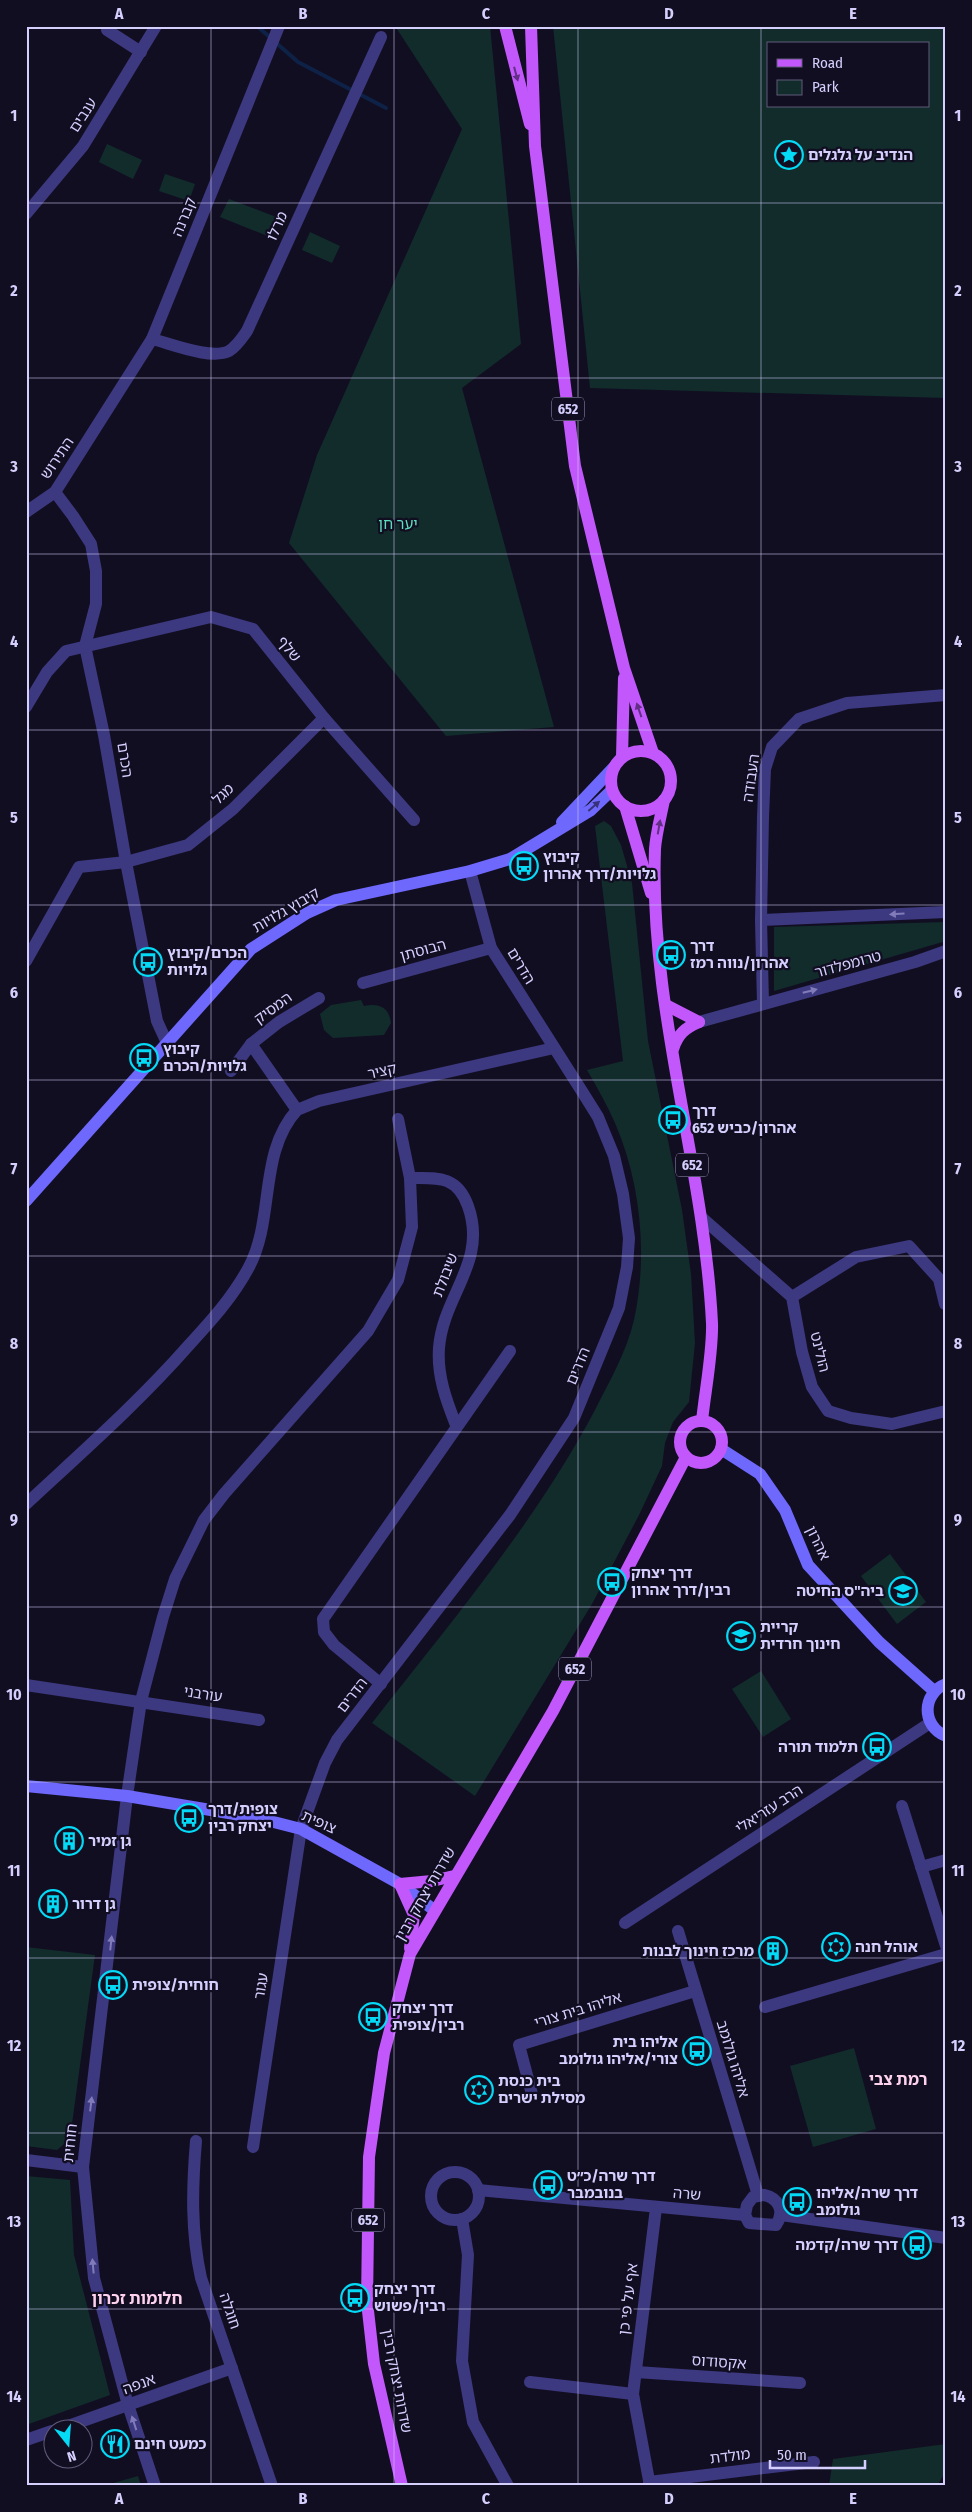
<svg xmlns="http://www.w3.org/2000/svg" width="972" height="2512" font-family="'Fira Sans Condensed','Noto Sans Hebrew',sans-serif">
	<style>
		.green { fill: #112c2b; fill-rule: evenodd }
		.lines { fill: none; stroke-linecap: round; stroke-linejoin: round }
		.stream { stroke: #0d2246; stroke-width: 4 }
		.street { stroke: #3d3980; stroke-width: 12 }
		.secondary { stroke: #6e68fd; stroke-width: 12 }
		.primary { stroke: #c258fc; stroke-width: 12 }
		.oneway { fill: #612f84 }
		.oneway2 { fill: #37327a }
		.oneway3 { fill: #817cb9 }
		.grid { fill: none; stroke: #d5cffe; stroke-width: 1; stroke-opacity: 0.55 }
		.labels { text-anchor: middle; stroke-width: 4.5; stroke-linejoin: round; paint-order: stroke }
		.shield { fill: #120e22; stroke: #9a95bc; stroke-width: 1 }
		.shield-label { font-size: 14px; font-weight: bold; fill: #d5cffe }
		.street-label { font-size: 15px; fill: #d5cffe; stroke: #120e22 }
		.poi-label { font-size: 15px; font-weight: bold; fill: #d5cffe; stroke: #120e22; text-anchor: start }
		.park-label { font-size: 15px; fill: #5dddbf; stroke: #120e22 }
		.neighbourhood-label { font-size: 16px; font-weight: bold; fill: #fed1ed; stroke: #120e22 }
		.neatline { fill: none; stroke: #d5cffe; stroke-width: 2 }
		.grid-label { font-size: 16px; text-anchor: middle; font-weight: bold; fill: #d5cffe }
	</style>
	<rect width="100%" height="100%" fill="#120e22"/>
	<g class="green">
		<path d="M 395,26 L 490,26 L 521,344 L 462,388 L 554,727 L 446,736 L 289,543 L 317,455 L 462,129 Z"/>
		<path d="M 553,26 L 946,26 L 946,398 L 590,388 ZM 768,44 L 928,44 L 928,106 L 768,106 Z"/>
		<path d="M 107,144 L 142,160 L 133,179 L 99,162 Z"/>
		<path d="M 165,174 L 195,184 L 189,201 L 159,191 Z"/>
		<path d="M 229,199 L 279,218 L 270,237 L 220,217 Z"/>
		<path d="M 310,232 L 340,246 L 332,263 L 302,250 Z"/>
		<path d="M 604,821 L 611,826 L 621,845 L 632,883 L 648,1041 L 682,1210 L 691,1274 L 695,1343 L 689,1402 L 673,1422 L 665,1443 L 662,1466 L 639,1515 L 592,1604 L 475,1796 L 372,1723 C 451,1622 535,1523 595,1410 C 609,1382 627,1351 634,1320 C 648,1256 641,1183 615,1123 C 607,1105 597,1087 587,1070 L 623,1061 L 595,826 Z"/>
		<path d="M 946,922 L 946,941 L 774,991 L 774,927 Z"/>
		<path d="M 361,1000 L 364,1006 C 379,1003 389,1007 391,1023 L 384,1035 L 333,1038 L 324,1030 L 320,1014 L 331,1005 Z"/>
		<path d="M 890,1554 L 926,1602 L 897,1624 L 861,1576 Z"/>
		<path d="M 761,1671 L 791,1719 L 763,1737 L 732,1689 Z"/>
		<path d="M 26,1947 L 95,1955 L 70,2139 L 57,2150 L 26,2146 Z"/>
		<path d="M 854,2048 L 876,2129 L 813,2147 L 790,2066 Z"/>
		<path d="M 26,2176 L 70,2180 L 74,2255 L 110,2395 L 26,2425 Z"/>
		<path d="M 946,2444 L 946,2471 L 937,2486 L 829,2486 L 833,2459 Z"/>
		<path d="M 138,2476 L 141,2486 L 103,2486 Z"/>
	</g>
	<g class="lines">
		<path class="stream" d="M 257,26 L 298,62 L 386,108"/>
		<g class="street">
			<path d="M 107,30 L 141,52"/>
			<path d="M 26,214 L 83,146 L 156,26"/>
			<path d="M 152,339 C 172,344 211,360 229,351 C 237,346 242,338 247,331 L 381,37"/>
			<path d="M 55,492 L 73,516 L 91,544 L 96,571 L 96,604 L 85,646 L 104,735 L 126,862 L 157,1021 L 167,1043"/>
			<path d="M 26,512 L 55,492 L 152,339 L 279,26"/>
			<path d="M 26,707 L 47,672 L 66,651 L 211,617 L 253,629 L 324,718 L 414,820"/>
			<path d="M 761,920 L 946,912"/>
			<path d="M 26,961 L 79,867 L 126,862 L 188,845 L 233,809 L 324,718"/>
			<path d="M 363,983 L 491,948"/>
			<path d="M 763,1003 L 761,920 L 763,817 L 765,769 L 772,747 L 799,719 L 847,703 L 946,695"/>
			<path d="M 699,1022 L 915,962 L 946,951"/>
			<path d="M 251,1044 L 297,1110 L 319,1101 L 554,1048"/>
			<path d="M 231,1071 L 251,1044 L 279,1022 L 319,998"/>
			<path d="M 410,1178 C 437,1178 457,1175 468,1206 C 488,1262 443,1295 439,1348 C 437,1375 446,1400 456,1425"/>
			<path d="M 701,1217 L 792,1297 L 802,1352 L 812,1387 L 828,1411 L 851,1418 L 892,1424 L 946,1411"/>
			<path d="M 792,1297 L 856,1257 L 909,1246 L 939,1279 L 945,1304"/>
			<path d="M 26,1504 C 82,1452 139,1402 189,1345 C 211,1321 233,1297 249,1267 C 275,1218 258,1153 297,1110"/>
			<path d="M 381,1684 L 334,1645 L 324,1632 L 323,1619 L 510,1351"/>
			<path d="M 26,1685 L 259,1720"/>
			<path d="M 902,1806 L 946,1946"/>
			<path d="M 921,1867 L 946,1860"/>
			<path d="M 625,1923 L 930,1723"/>
			<path d="M 678,1931 L 758,2195"/>
			<path d="M 765,2007 L 946,1954"/>
			<path d="M 532,2094 L 519,2045 L 695,1991"/>
			<path d="M 196,2141 C 192,2189 191,2232 201,2278 L 272,2486"/>
			<path d="M 253,2147 L 301,1829 L 325,1763 L 337,1740 L 510,1515 L 574,1418 L 619,1308 L 627,1267 L 629,1238 L 623,1194 L 614,1156 L 598,1117 L 583,1093 L 491,948 L 470,871"/>
			<path d="M 26,2160 L 83,2167"/>
			<circle cx="455" cy="2196" r="24"/>
			<path d="M 478,2190 L 745,2215"/>
			<path d="M 764,2195 C 779,2198 785,2212 776,2225 L 749,2223 L 745,2215 L 747,2205 L 753,2197 Z"/>
			<path d="M 781,2215 L 946,2238"/>
			<path d="M 462,2219 L 468,2255 L 462,2361 L 473,2422 L 508,2486"/>
			<path d="M 636,2372 L 800,2383"/>
			<path d="M 530,2382 L 633,2394"/>
			<path d="M 57,2430 L 232,2368"/>
			<path d="M 26,2440 L 52,2431"/>
			<path d="M 649,2482 L 814,2462"/>
			<path d="M 155,2486 L 128,2405 L 94,2278 L 83,2167 L 127,1796 L 141,1701 L 163,1617 L 175,1579 L 204,1520 L 224,1494 L 368,1331 L 398,1280 L 412,1227 L 410,1178 L 398,1119"/>
			<path d="M 650,2486 L 633,2394 L 656,2208"/>
		</g>
		<g class="secondary">
			<path d="M 562,822 L 614,767"/>
			<path d="M 26,1201 L 251,949 L 307,913 L 336,900 L 470,871 L 510,859 L 591,810 L 612,790"/>
			<path d="M 721,1449 L 760,1474 L 785,1510 L 808,1565 L 879,1642 L 934,1691"/>
			<path d="M 946,1684 C 922,1693 921,1726 946,1736"/>
			<path d="M 26,1786 L 127,1796 L 258,1818 L 301,1829 L 400,1884 L 434,1910"/>
		</g>
		<g class="primary">
			<path d="M 505,26 L 530,124"/>
			<path d="M 531,26 L 535,146 L 575,466 L 624,668 L 653,753"/>
			<circle cx="641" cy="781" r="30"/>
			<path d="M 622,757 L 624,678"/>
			<path d="M 664,800 C 661,816 656,833 655,849 C 649,1009 704,1164 712,1323 C 713,1351 705,1392 702,1421"/>
			<path d="M 625,806 L 651,893"/>
			<path d="M 666,1005 L 699,1022"/>
			<path d="M 673,1049 C 678,1034 685,1028 699,1022"/>
			<circle cx="701" cy="1442" r="21"/>
			<path d="M 410,1948 L 414,1915 L 400,1884 L 432,1881 L 454,1876"/>
			<path d="M 402,2486 L 374,2364 L 367,2302 L 369,2157 L 384,2053 L 410,1954 L 553,1711 L 686,1457"/>
		</g>
	</g>
	<defs><path id="oneway-solid" d="M-6-.8H1V-3.2L6.5 0L1 3.2V.8H-6Z" transform="scale(1.25)"/></defs>
	<g class="oneway">
		<use href="#oneway-solid" transform="translate(516 74) rotate(75)"/>
		<use href="#oneway-solid" transform="translate(639 710) rotate(-109)"/>
		<use href="#oneway-solid" transform="translate(659 827) rotate(-80)"/>
	</g>
	<use class="oneway2" href="#oneway-solid" transform="translate(594 806) rotate(-41)"/>
	<g class="oneway3">
		<use href="#oneway-solid" transform="translate(897 914) rotate(177)"/>
		<use href="#oneway-solid" transform="translate(810 991) rotate(-14)"/>
		<use href="#oneway-solid" transform="translate(111 1943) rotate(-84)"/>
		<use href="#oneway-solid" transform="translate(91 2104) rotate(-83)"/>
		<use href="#oneway-solid" transform="translate(93 2266) rotate(-95)"/>
		<use href="#oneway-solid" transform="translate(134 2423) rotate(-108)"/>
	</g>
	<path class="grid" d="M 211,26 L 211,2486M 394,26 L 394,2486M 578,26 L 578,2486M 761,26 L 761,2486M 26,203 L 946,203M 26,378 L 946,378M 26,554 L 946,554M 26,730 L 946,730M 26,905 L 946,905M 26,1080 L 946,1080M 26,1256 L 946,1256M 26,1432 L 946,1432M 26,1607 L 946,1607M 26,1782 L 946,1782M 26,1958 L 946,1958M 26,2133 L 946,2133M 26,2309 L 946,2309"/>
	<defs>
		<symbol id="sight-ring" viewBox="-11 -11 22 22"><circle r="9.5" fill="#120e22" stroke="#04daf6" stroke-width="1.5"/><path d="M0-6L1.8-2.2L6-1.7L2.9 1.2L3.7 5.4L0 3.3L-3.7 5.4L-2.9 1.2L-6-1.7L-1.8-2.2Z" fill="#04daf6"/></symbol>
		<symbol id="bus-ring" viewBox="-11 -11 22 22"><circle r="9.5" fill="#120e22" stroke="#04daf6" stroke-width="1.5"/><path d="M-5-6H5V4H4V6H2V4H-2V6H-4V4H-5ZM-3.5-4V0h7V-4ZM-3.5 1.2v1.5H-2V1.2ZM2 1.2v1.5H3.5V1.2Z" fill="#04daf6"/></symbol>
		<symbol id="school-ring" viewBox="-11 -11 22 22"><circle r="9.5" fill="#120e22" stroke="#04daf6" stroke-width="1.5"/><path d="M0-5L7-2L0 1L-7-2ZM-4 1L0 2.5L4 1V4Q0 6-4 4Z" fill="#04daf6"/></symbol>
		<symbol id="building-ring" viewBox="-11 -11 22 22"><circle r="9.5" fill="#120e22" stroke="#04daf6" stroke-width="1.5"/><path d="M-4-6H4V6H1V3H-1V6H-4ZM-2.5-4.3h1.7v1.8h-1.7ZM.8-4.3h1.7v1.8H.8ZM-2.5-1h1.7V.8h-1.7ZM.8-1h1.7V.8H.8Z" fill="#04daf6"/></symbol>
		<symbol id="synagogue-ring" viewBox="-11 -11 22 22"><circle r="9.5" fill="#120e22" stroke="#04daf6" stroke-width="1.5"/><path d="M0-6.5L5.6 3.2H-5.6ZM0 6.5L5.6-3.2H-5.6Z" fill="#04daf6"/></symbol>
		<symbol id="restaurant-ring" viewBox="-11 -11 22 22"><circle r="9.5" fill="#120e22" stroke="#04daf6" stroke-width="1.5"/><path d="M-5-6h1v4h1v-4h1v4h1v-4h1v5L-1.5 .5V6h-2V.5L-5-1ZM5-6V6H3V1.5H1.5Q1.5-4 5-6Z" fill="#04daf6"/></symbol>
	</defs>
	<g fill-rule="evenodd">
		<use href="#sight-ring" x="773" y="139" width="32" height="32"/>
		<use href="#bus-ring" x="508" y="850" width="32" height="32"/>
		<use href="#bus-ring" x="655" y="939" width="32" height="32"/>
		<use href="#bus-ring" x="132" y="946" width="32" height="32"/>
		<use href="#bus-ring" x="128" y="1042" width="32" height="32"/>
		<use href="#bus-ring" x="657" y="1104" width="32" height="32"/>
		<use href="#bus-ring" x="596" y="1566" width="32" height="32"/>
		<use href="#school-ring" x="887" y="1575" width="32" height="32"/>
		<use href="#school-ring" x="725" y="1620" width="32" height="32"/>
		<use href="#bus-ring" x="861" y="1731" width="32" height="32"/>
		<use href="#bus-ring" x="173" y="1802" width="32" height="32"/>
		<use href="#building-ring" x="53" y="1825" width="32" height="32"/>
		<use href="#building-ring" x="37" y="1888" width="32" height="32"/>
		<use href="#synagogue-ring" x="820" y="1931" width="32" height="32"/>
		<use href="#building-ring" x="757" y="1935" width="32" height="32"/>
		<use href="#bus-ring" x="97" y="1969" width="32" height="32"/>
		<use href="#bus-ring" x="357" y="2001" width="32" height="32"/>
		<use href="#bus-ring" x="681" y="2035" width="32" height="32"/>
		<use href="#synagogue-ring" x="463" y="2074" width="32" height="32"/>
		<use href="#bus-ring" x="532" y="2169" width="32" height="32"/>
		<use href="#bus-ring" x="781" y="2186" width="32" height="32"/>
		<use href="#bus-ring" x="901" y="2229" width="32" height="32"/>
		<use href="#bus-ring" x="339" y="2282" width="32" height="32"/>
		<use href="#restaurant-ring" x="99" y="2428" width="32" height="32"/>
	</g>
	<g class="labels">
		<g class="shield">
			<rect x="552" y="397.5" width="32" height="23" rx="4"/>
			<rect x="676" y="1153.5" width="32" height="23" rx="4"/>
			<rect x="559" y="1657.5" width="32" height="23" rx="4"/>
			<rect x="352" y="2208.5" width="32" height="23" rx="4"/>
		</g>
		<g class="shield-label">
			<text x="568" y="414">652</text>
			<text x="692" y="1170">652</text>
			<text x="575" y="1674">652</text>
			<text x="368" y="2225">652</text>
		</g>
		<g class="street-label">
			<text transform="translate(83 115) rotate(-57)" y="5">ענבים</text>
			<text transform="translate(184 217) rotate(-68)" y="5">קברנה</text>
			<text transform="translate(277 226) rotate(-66)" y="5">מרלו</text>
			<text transform="translate(57 458) rotate(-56)" y="5">התירוש</text>
			<text transform="translate(289 649) rotate(51)" y="5">שלף</text>
			<text transform="translate(125 760) rotate(81)" y="5">הכרם</text>
			<text transform="translate(751 778) rotate(-82)" y="5">העבודה</text>
			<text transform="translate(223 794) rotate(-43)" y="5">מגל</text>
			<text transform="translate(286 910) rotate(-30)" y="5">קיבוץ גלויות</text>
			<text transform="translate(423 950) rotate(-15)" y="5">הבוסתן</text>
			<text transform="translate(848 964) rotate(-15)" y="5">טרומפלדור</text>
			<text transform="translate(521 966) rotate(59)" y="5">הדרים</text>
			<text transform="translate(273 1008) rotate(-36)" y="5">המסיק</text>
			<text transform="translate(382 1071) rotate(-12)" y="5">קציר</text>
			<text transform="translate(445 1275) rotate(-69)" y="5">שיבולת</text>
			<text transform="translate(820 1352) rotate(76)" y="5">הולינט</text>
			<text transform="translate(578 1366) rotate(-67)" y="5">הדרים</text>
			<text transform="translate(818 1543) rotate(64)" y="5">אהרון</text>
			<text transform="translate(203 1694) rotate(9)" y="5">עורבני</text>
			<text transform="translate(352 1695) rotate(-52)" y="5">הדרים</text>
			<text transform="translate(769 1809) rotate(-33)" y="5">הרב עזריאלי</text>
			<text transform="translate(319 1822) rotate(24)" y="5">צופית</text>
			<text transform="translate(425 1894) rotate(-60)" y="5">שדרות יצחק רבין</text>
			<text transform="translate(261 1986) rotate(-81)" y="5">עגור</text>
			<text transform="translate(578 2010) rotate(-17)" y="5">אליהו בית צורי</text>
			<text transform="translate(733 2059) rotate(73)" y="5">אליהו גולומב</text>
			<text transform="translate(70 2143) rotate(-84)" y="5">חוחית</text>
			<text transform="translate(687 2194) rotate(5)" y="5">שרה</text>
			<text transform="translate(628 2299) rotate(-83)" y="5">אף על פי כן</text>
			<text transform="translate(230 2311) rotate(71)" y="5">חוגלה</text>
			<text transform="translate(719 2362) rotate(4)" y="5">אקסודוס</text>
			<text transform="translate(397 2381) rotate(79)" y="5">שדרות יצחק רבין</text>
			<text transform="translate(139 2384) rotate(-20)" y="5">אנפה</text>
			<text transform="translate(730 2456) rotate(-7)" y="5">מולדת</text>
		</g>
		<g class="poi-label">
			<text x="808" y="160">הנדיב על גלגלים</text>
			<text x="543" y="862">קיבוץ<tspan x="543" dy="17">גלויות/דרך אהרון</tspan></text>
			<text x="690" y="951">דרך<tspan x="690" dy="17">אהרון/נווה רמז</tspan></text>
			<text x="167" y="958">הכרם/קיבוץ<tspan x="167" dy="17">גלויות</tspan></text>
			<text x="163" y="1054">קיבוץ<tspan x="163" dy="17">גלויות/הכרם</tspan></text>
			<text x="692" y="1116">דרך<tspan x="692" dy="17">אהרון/כביש 652</tspan></text>
			<text x="631" y="1578">דרך יצחק<tspan x="631" dy="17">רבין/דרך אהרון</tspan></text>
			<text x="884" y="1596" text-anchor="end">ביה"ס החיטה</text>
			<text x="760" y="1632">קריית<tspan x="760" dy="17">חינוך חרדית</tspan></text>
			<text x="858" y="1752" text-anchor="end">תלמוד תורה</text>
			<text x="208" y="1814">צופית/דרך<tspan x="208" dy="17">יצחק רבין</tspan></text>
			<text x="88" y="1846">גן זמיר</text>
			<text x="72" y="1909">גן דרור</text>
			<text x="855" y="1952">אוהל חנה</text>
			<text x="754" y="1956" text-anchor="end">מרכז חינוך לבנות</text>
			<text x="132" y="1990">חוחית/צופית</text>
			<text x="392" y="2013">דרך יצחק<tspan x="392" dy="17">רבין/צופית</tspan></text>
			<text x="678" y="2047" text-anchor="end">אליהו בית<tspan x="678" dy="17">צורי/אליהו גולומב</tspan></text>
			<text x="498" y="2086">בית כנסת<tspan x="498" dy="17">מסילת ישרים</tspan></text>
			<text x="567" y="2181">דרך שרה/כ״ט<tspan x="567" dy="17">בנובמבר</tspan></text>
			<text x="816" y="2198">דרך שרה/אליהו<tspan x="816" dy="17">גולומב</tspan></text>
			<text x="898" y="2250" text-anchor="end">דרך שרה/קדמה</text>
			<text x="374" y="2294">דרך יצחק<tspan x="374" dy="17">רבין/פשוש</tspan></text>
			<text x="134" y="2449">כמעט חינם</text>
		</g>
		<g class="park-label">
			<text x="398" y="529">יער חן</text>
		</g>
		<g class="neighbourhood-label">
			<text x="898" y="2085">רמת צבי</text>
			<text x="137" y="2304">חלומות זכרון</text>
		</g>
	</g>
	<rect width="972" height="2512" fill="none" stroke="#120e22" stroke-width="55"/>
	<rect x="767" y="42" width="162" height="65" fill="#120e22" stroke="#605b7a"/>
	<rect x="777" y="59" width="25" height="8" fill="#c258fc" stroke="#605b7a"/>
	<text x="812" y="68" font-size="15" fill="#d5cffe">Road</text>
	<rect x="777" y="80" width="25" height="15" fill="#112c2b" stroke="#605b7a"/>
	<text x="812" y="92" font-size="15" fill="#d5cffe">Park</text>
	<g transform="translate(68 2444) rotate(163)"><circle r="24" fill="#120e22" stroke="#605b7a"/>
	<path d="M0-4L9 19L0 12L-9 19Z" fill="#04daf6"/>
	<text y="-8" font-size="14" font-weight="bold" text-anchor="middle" fill="#d5cffe">N</text>
	</g>
	<path d="M770 2460v8h95v-8" fill="none" stroke="#d5cffe" stroke-width="2.5"/>
	<text x="777" y="2460" font-size="15" fill="#d5cffe" stroke="#120e22" stroke-width="4" paint-order="stroke">50 m</text>
	<rect x="28" y="28" width="916" height="2456" class="neatline"/>
	<g class="grid-label">
		<text x="119" y="19">A</text>
		<text x="303" y="19">B</text>
		<text x="486" y="19">C</text>
		<text x="669" y="19">D</text>
		<text x="853" y="19">E</text>
		<text x="14" y="121">1</text>
		<text x="958" y="121">1</text>
		<text x="14" y="296">2</text>
		<text x="958" y="296">2</text>
		<text x="14" y="472">3</text>
		<text x="958" y="472">3</text>
		<text x="14" y="647">4</text>
		<text x="958" y="647">4</text>
		<text x="14" y="823">5</text>
		<text x="958" y="823">5</text>
		<text x="14" y="998">6</text>
		<text x="958" y="998">6</text>
		<text x="14" y="1174">7</text>
		<text x="958" y="1174">7</text>
		<text x="14" y="1349">8</text>
		<text x="958" y="1349">8</text>
		<text x="14" y="1525">9</text>
		<text x="958" y="1525">9</text>
		<text x="14" y="1700">10</text>
		<text x="958" y="1700">10</text>
		<text x="14" y="1876">11</text>
		<text x="958" y="1876">11</text>
		<text x="14" y="2051">12</text>
		<text x="958" y="2051">12</text>
		<text x="14" y="2227">13</text>
		<text x="958" y="2227">13</text>
		<text x="14" y="2402">14</text>
		<text x="958" y="2402">14</text>
		<text x="119" y="2504">A</text>
		<text x="303" y="2504">B</text>
		<text x="486" y="2504">C</text>
		<text x="669" y="2504">D</text>
		<text x="853" y="2504">E</text>
	</g>
</svg>
